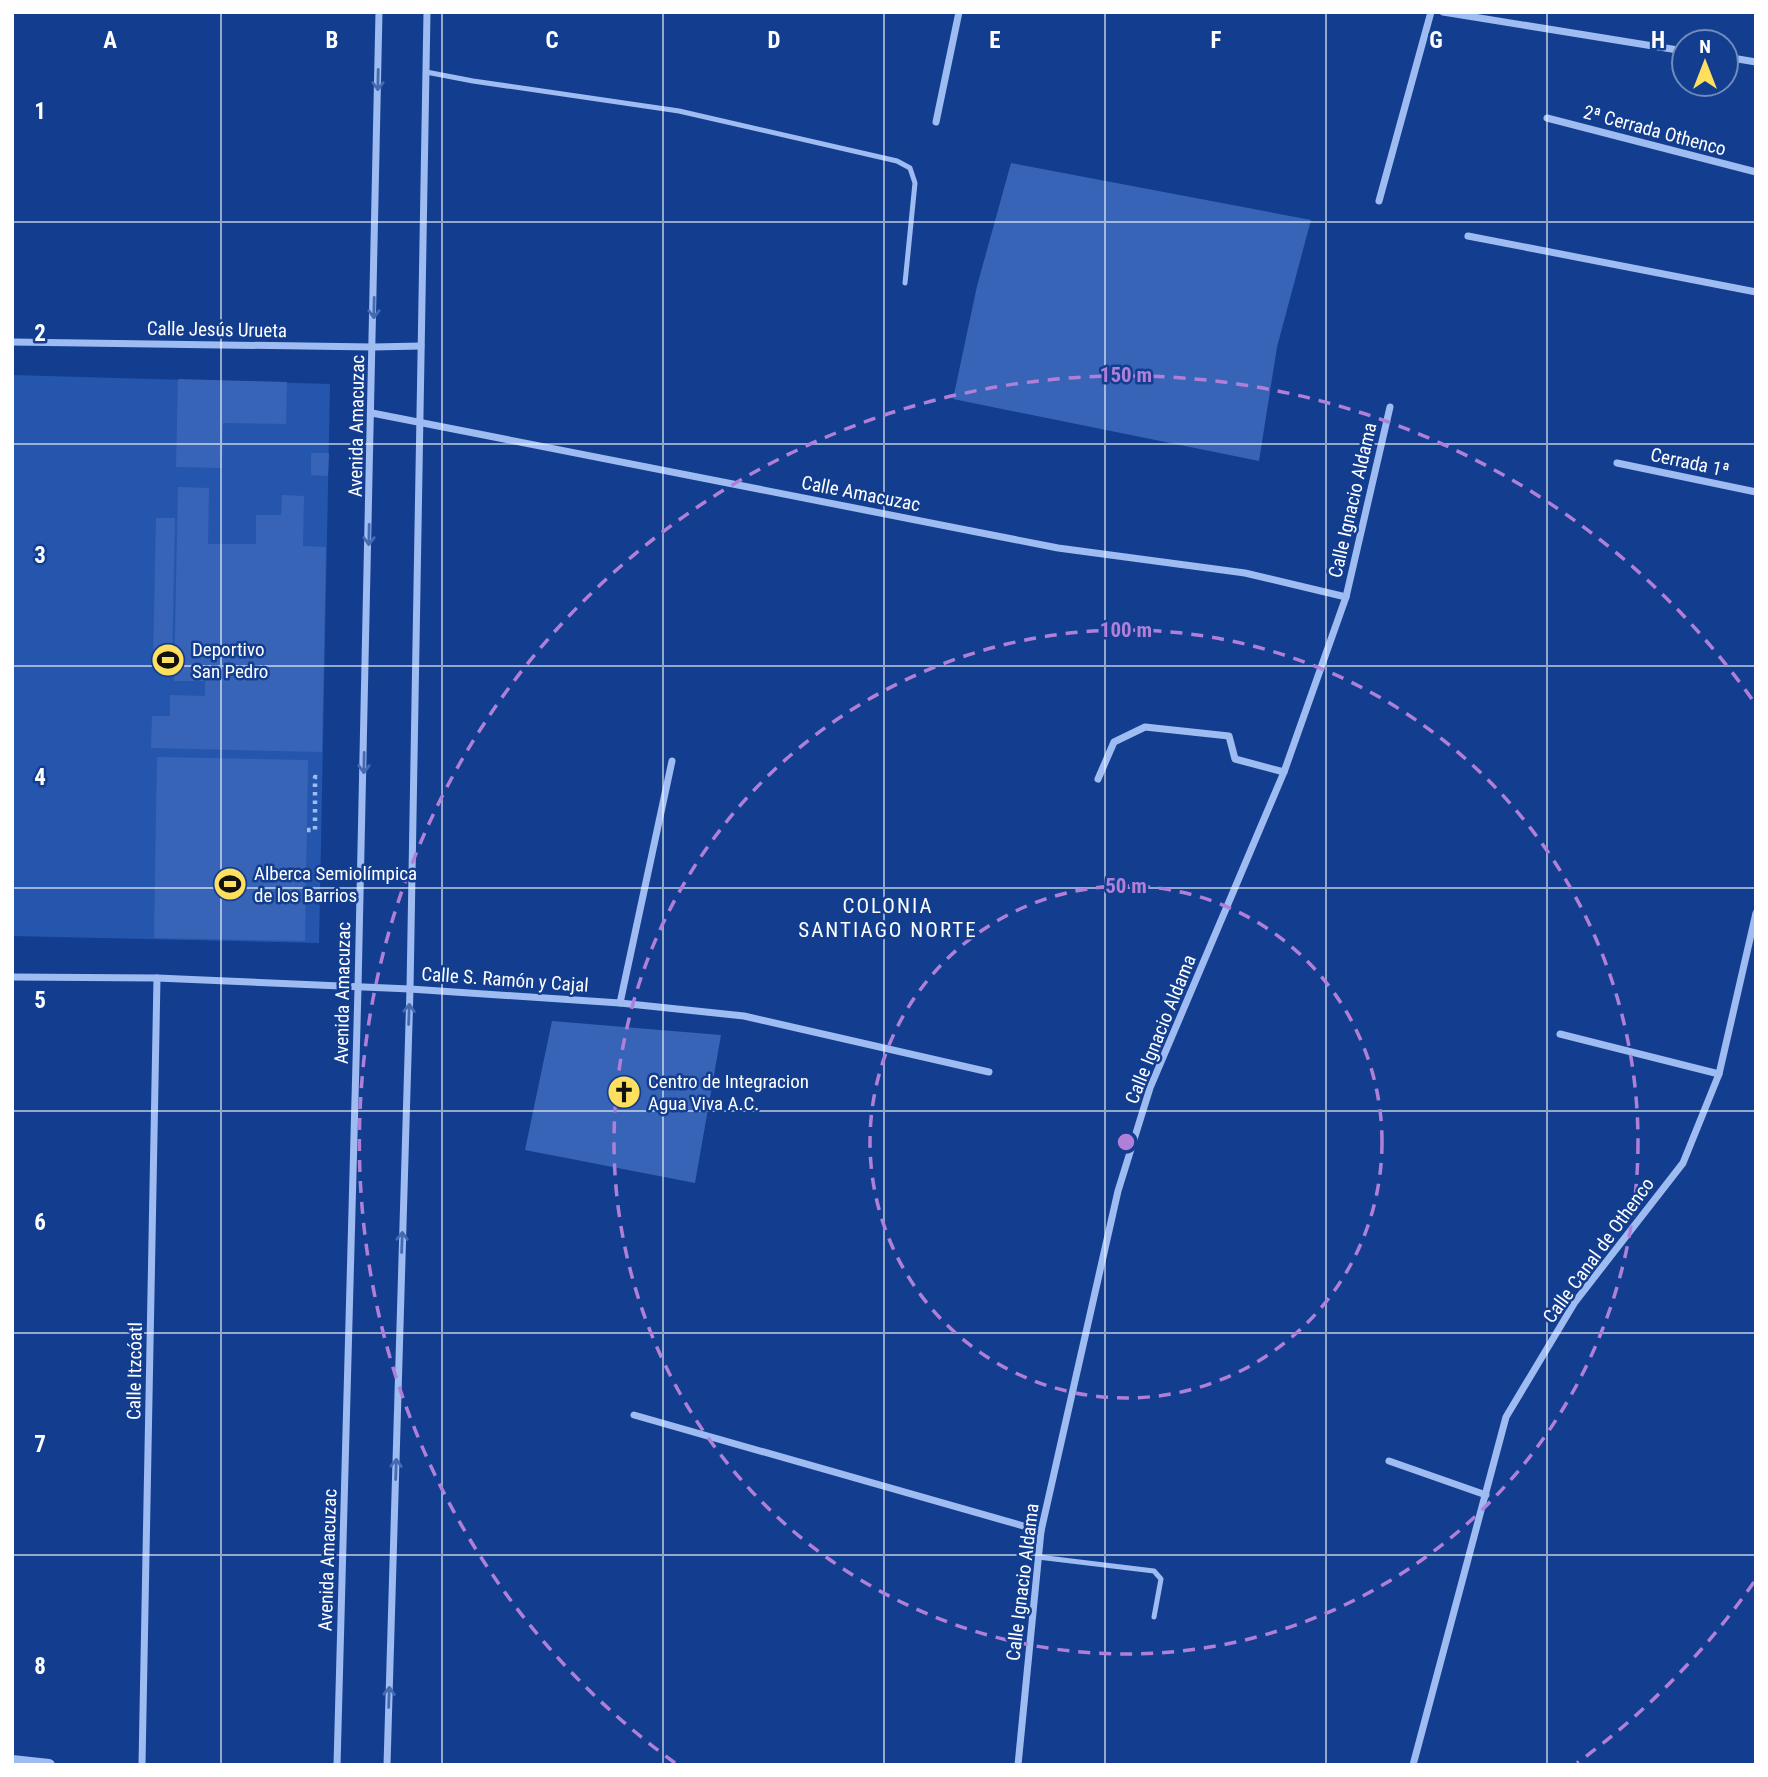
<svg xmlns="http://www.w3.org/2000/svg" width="1768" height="1777" font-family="'Roboto Condensed',sans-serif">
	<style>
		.park { fill: #2556ae }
		.building { fill: #3764b6 }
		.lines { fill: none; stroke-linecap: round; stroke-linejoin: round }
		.path { stroke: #9ebcf1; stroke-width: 4.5; stroke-dasharray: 3.5 5; stroke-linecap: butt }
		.service { stroke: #9ebcf1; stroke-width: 5 }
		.minor { stroke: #9ebcf1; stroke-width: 7 }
		.tertiary { stroke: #9ebcf1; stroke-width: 12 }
		.oneway { stroke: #446ab1 }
		.grid { fill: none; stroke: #fff; stroke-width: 2; stroke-opacity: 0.55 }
		.ring { fill: none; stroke: #b080d9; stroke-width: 3.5; stroke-dasharray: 12 9 }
		.labels { text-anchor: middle; stroke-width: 5; stroke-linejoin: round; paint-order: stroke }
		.street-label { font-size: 19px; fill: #fff; stroke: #133e8f }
		.poi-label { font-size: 19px; fill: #fff; stroke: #133e8f; text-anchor: start }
		.neighbourhood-label { font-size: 21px; letter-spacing: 2px; fill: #fff; stroke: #133e8f }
		.grid-label { font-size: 23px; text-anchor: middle; font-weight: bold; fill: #fff; stroke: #133e8f; stroke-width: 5; stroke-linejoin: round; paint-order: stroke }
		.centre { fill: #b080d9; stroke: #133e8f; stroke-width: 3.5 }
		.ring-label { font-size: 21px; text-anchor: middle; font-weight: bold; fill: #b080d9; stroke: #133e8f; stroke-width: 5; stroke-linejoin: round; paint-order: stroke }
	</style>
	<rect width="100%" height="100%" fill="#133e8f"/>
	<path class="park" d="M 12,375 L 330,384 L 319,943 L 12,936 Z"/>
	<g class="building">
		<path d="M 1011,163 L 1311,220 L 1277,347 L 1259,461 L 953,399 L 977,286 Z"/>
		<path d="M 178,379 L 287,382 L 286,424 L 223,423 L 222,468 L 176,467 Z"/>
		<path d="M 311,453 L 329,453 L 328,476 L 311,475 Z"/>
		<path d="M 178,487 L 209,488 L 208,544 L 256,544 L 256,515 L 281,515 L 282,495 L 304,496 L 303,546 L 326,547 L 322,752 L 151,748 L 152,716 L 170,716 L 170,695 L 205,696 L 205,681 L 174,681 Z"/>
		<path d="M 156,518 L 175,518 L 172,663 L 153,662 Z"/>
		<path d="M 157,757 L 308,760 L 305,941 L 154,938 Z"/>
		<path d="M 552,1021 L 721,1035 L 695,1183 L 525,1150 Z"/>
	</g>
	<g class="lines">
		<path class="path" d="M 307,830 L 315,830 L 315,777 L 321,778"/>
		<g class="service">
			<path d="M 426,72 L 473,81 L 679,111 L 897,161 L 910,168 L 915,183 L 905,283"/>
			<path d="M 1038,1557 L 1154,1571 L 1161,1579 L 1154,1617"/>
		</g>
		<g class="minor">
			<path d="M 1443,12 L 1684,51"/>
			<path d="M 1726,57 L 1756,62"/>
			<path d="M 1547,118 L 1756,172"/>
			<path d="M 936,122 L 959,12"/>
			<path d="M 1379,201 L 1431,12"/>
			<path d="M 1468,236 L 1756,292"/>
			<path d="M 12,342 L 373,347 L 421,346"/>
			<path d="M 372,413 L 1058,548 L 1245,573 L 1346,597"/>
			<path d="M 1617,463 L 1756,492"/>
			<path d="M 1098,779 L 1114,742 L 1145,727 L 1229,736 L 1235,759 L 1284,772"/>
			<path d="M 12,977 L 157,978 L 410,989 L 620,1003 L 744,1016 L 989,1072"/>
			<path d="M 620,1003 L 672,761"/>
			<path d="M 1560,1034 L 1719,1074"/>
			<path d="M 634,1415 L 1041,1531"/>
			<path d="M 1389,1461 L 1486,1495"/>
			<path d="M 142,1765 L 157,978"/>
			<path d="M 337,1765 L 358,988 L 379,12"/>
			<path d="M 387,1765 L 410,989 L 427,12"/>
			<path d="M 1018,1765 L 1041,1531 L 1118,1191 L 1150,1088 L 1284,772 L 1346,597 L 1390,407"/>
			<path d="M 1413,1765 L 1506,1417 L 1575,1302 L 1683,1163 L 1719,1074 L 1756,913"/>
		</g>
		<path class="tertiary" d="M 12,1761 L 49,1765"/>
	</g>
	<defs><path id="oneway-shaft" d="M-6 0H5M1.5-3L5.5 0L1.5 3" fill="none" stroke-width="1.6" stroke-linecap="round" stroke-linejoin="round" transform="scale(1.75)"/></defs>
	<g class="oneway">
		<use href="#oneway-shaft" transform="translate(378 80) rotate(91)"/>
		<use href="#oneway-shaft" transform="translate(374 308) rotate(91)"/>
		<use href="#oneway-shaft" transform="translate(369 535) rotate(91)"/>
		<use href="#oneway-shaft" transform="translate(364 763) rotate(91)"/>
		<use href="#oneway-shaft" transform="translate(409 1014) rotate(-88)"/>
		<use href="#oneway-shaft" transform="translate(402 1242) rotate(-88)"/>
		<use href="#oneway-shaft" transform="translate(396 1469) rotate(-88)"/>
		<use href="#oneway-shaft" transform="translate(389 1697) rotate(-88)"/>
	</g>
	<path class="grid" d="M 221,12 L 221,1765M 442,12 L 442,1765M 663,12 L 663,1765M 884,12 L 884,1765M 1105,12 L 1105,1765M 1326,12 L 1326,1765M 1547,12 L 1547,1765M 12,222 L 1756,222M 12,444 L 1756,444M 12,666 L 1756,666M 12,888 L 1756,888M 12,1111 L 1756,1111M 12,1333 L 1756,1333M 12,1555 L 1756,1555"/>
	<g class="ring">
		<circle cx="1126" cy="1142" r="256"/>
		<circle cx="1126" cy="1142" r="512"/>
		<path d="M1754 1582A767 767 0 0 1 1577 1763M675 1763A767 767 0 1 1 1754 702"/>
	</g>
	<defs>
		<symbol id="stadium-disc" viewBox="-11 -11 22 22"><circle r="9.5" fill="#ffdf5e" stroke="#133e8f"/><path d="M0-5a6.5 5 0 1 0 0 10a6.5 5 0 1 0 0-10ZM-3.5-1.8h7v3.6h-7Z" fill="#111"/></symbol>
		<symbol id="church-disc" viewBox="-11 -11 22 22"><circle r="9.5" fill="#ffdf5e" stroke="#133e8f"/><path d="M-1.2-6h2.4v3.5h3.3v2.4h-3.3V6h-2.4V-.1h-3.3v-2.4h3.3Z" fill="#111"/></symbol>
	</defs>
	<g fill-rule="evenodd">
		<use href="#stadium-disc" x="149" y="641" width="38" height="38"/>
		<use href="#stadium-disc" x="211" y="865" width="38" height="38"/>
		<use href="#church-disc" x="605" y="1073" width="38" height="38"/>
	</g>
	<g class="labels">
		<g class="street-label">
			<text transform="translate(1655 130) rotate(15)" y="7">2ª Cerrada Othenco</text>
			<text transform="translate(217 329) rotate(1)" y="7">Calle Jesús Urueta</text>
			<text transform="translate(356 426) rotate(-89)" y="7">Avenida Amacuzac</text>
			<text transform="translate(1690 462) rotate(12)" y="7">Cerrada 1ª</text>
			<text transform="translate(861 493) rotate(11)" y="7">Calle Amacuzac</text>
			<text transform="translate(1352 500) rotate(-77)" y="7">Calle Ignacio Aldama</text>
			<text transform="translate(505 979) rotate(4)" y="7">Calle S. Ramón y Cajal</text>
			<text transform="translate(342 993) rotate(-89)" y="7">Avenida Amacuzac</text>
			<text transform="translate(1160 1029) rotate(-68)" y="7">Calle Ignacio Aldama</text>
			<text transform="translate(1598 1250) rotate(-54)" y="7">Calle Canal de Othenco</text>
			<text transform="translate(134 1371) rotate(-89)" y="7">Calle Itzcóatl</text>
			<text transform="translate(327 1560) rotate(-88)" y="7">Avenida Amacuzac</text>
			<text transform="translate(1022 1582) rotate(-83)" y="7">Calle Ignacio Aldama</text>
		</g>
		<g class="poi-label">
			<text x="192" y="656">Deportivo<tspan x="192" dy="22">San Pedro</tspan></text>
			<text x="254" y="880">Alberca Semiolímpica<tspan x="254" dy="22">de los Barrios</tspan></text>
			<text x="648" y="1088">Centro de Integracion<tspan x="648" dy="22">Agua Viva A.C.</tspan></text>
		</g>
		<g class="neighbourhood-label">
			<text x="888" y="913">COLONIA<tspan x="888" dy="24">SANTIAGO NORTE</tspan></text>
		</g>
	</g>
	<g class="grid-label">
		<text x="110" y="48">A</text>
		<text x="332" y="48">B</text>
		<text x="552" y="48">C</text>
		<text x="774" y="48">D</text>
		<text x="995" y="48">E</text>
		<text x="1216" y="48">F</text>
		<text x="1436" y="48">G</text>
		<text x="1658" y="48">H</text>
		<text x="40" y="119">1</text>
		<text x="40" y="341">2</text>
		<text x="40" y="563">3</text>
		<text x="40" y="785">4</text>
		<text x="40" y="1008">5</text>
		<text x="40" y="1230">6</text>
		<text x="40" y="1452">7</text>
		<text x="40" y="1674">8</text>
	</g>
	<circle cx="1126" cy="1142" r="10" class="centre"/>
	<g class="ring-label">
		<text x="1126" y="382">150 m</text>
		<text x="1126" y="637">100 m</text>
		<text x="1126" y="893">50 m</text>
	</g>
	<rect width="1768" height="1777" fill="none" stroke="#ffffff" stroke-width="28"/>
	<g transform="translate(1705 63)"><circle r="33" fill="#133e8f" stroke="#718bbc" stroke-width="2"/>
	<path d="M0-5L12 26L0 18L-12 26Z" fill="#ffdf5e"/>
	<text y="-10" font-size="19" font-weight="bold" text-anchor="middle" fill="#ffffff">N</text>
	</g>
</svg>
